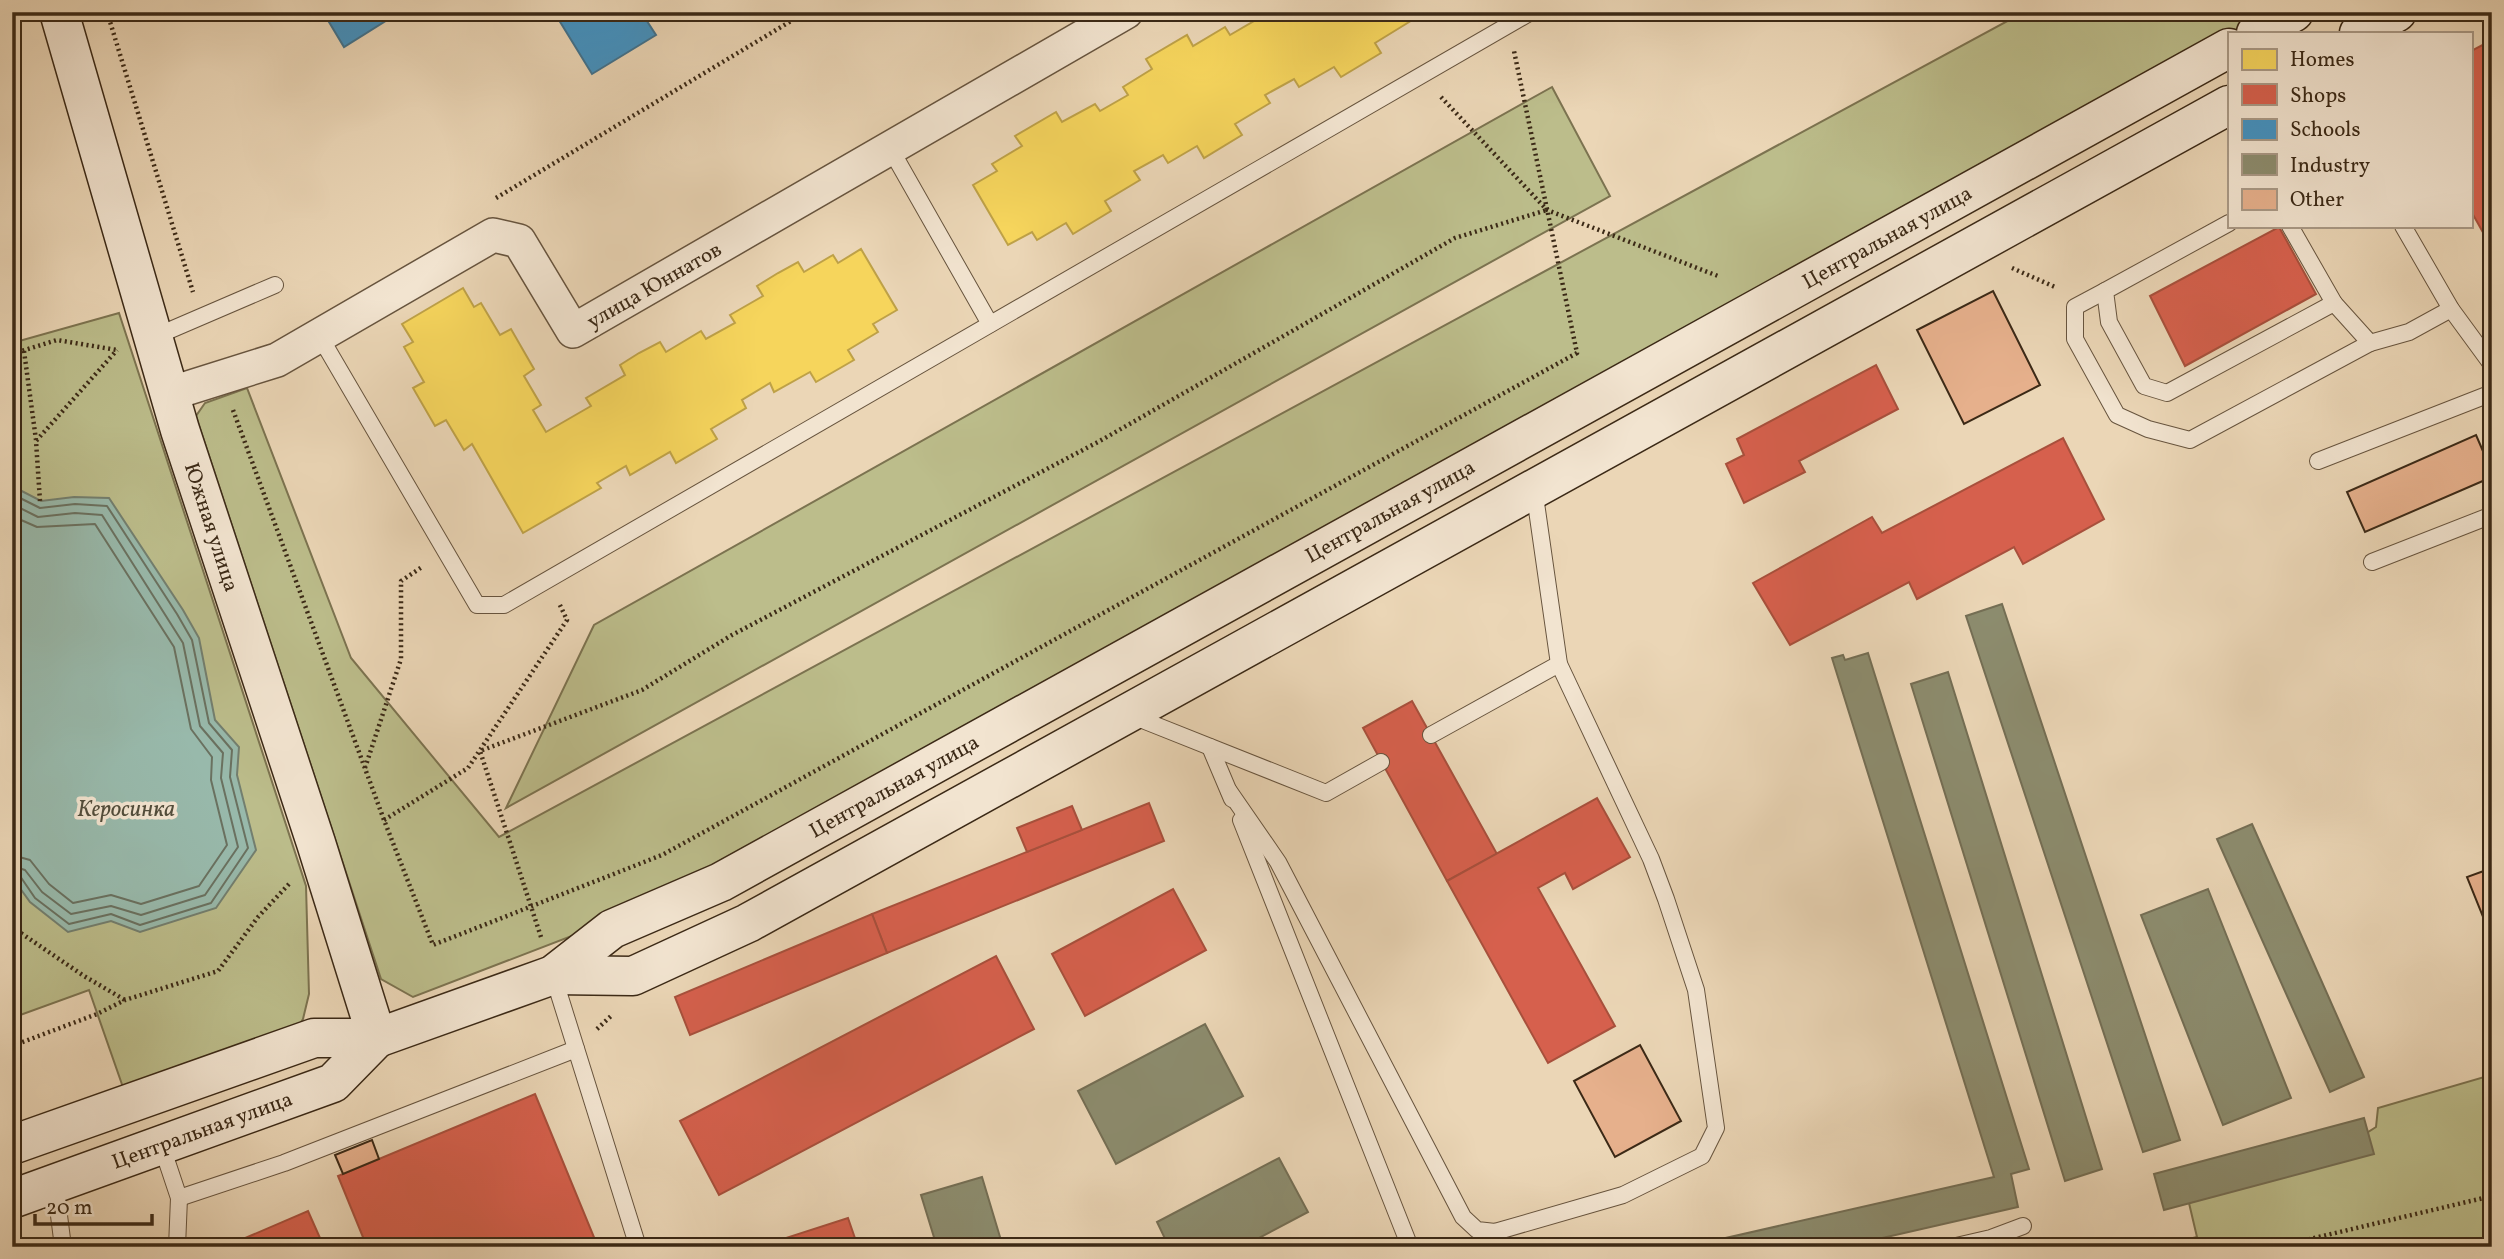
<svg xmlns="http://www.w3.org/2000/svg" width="2504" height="1259" font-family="Vollkorn,serif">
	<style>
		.green { fill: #bcbd8b; stroke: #7c7350; stroke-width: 2 }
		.water { fill: #98b9ab; stroke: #737f6f; stroke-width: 2 }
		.homes { fill: #f6d55c; stroke: #bea147; stroke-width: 2 }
		.shops { fill: #d6604d; stroke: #a8503c; stroke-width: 2 }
		.schools { fill: #4393c3; stroke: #41738f; stroke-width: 2 }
		.industry { fill: #8c8c6e; stroke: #746e54; stroke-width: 2 }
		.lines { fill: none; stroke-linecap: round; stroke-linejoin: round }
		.shore { stroke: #6a7160; stroke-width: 2 }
		.building { fill: #e6b08c; stroke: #3b2916; stroke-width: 2 }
		.lane-casing { stroke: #67543e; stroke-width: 18 }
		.street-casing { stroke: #67543e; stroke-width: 36 }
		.secondary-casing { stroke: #3b2916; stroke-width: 41 }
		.path { stroke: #3b2916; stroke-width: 4.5; stroke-dasharray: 2 3.5; stroke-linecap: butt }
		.lane { stroke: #f2e4d0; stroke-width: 16 }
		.street { stroke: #f2e4d0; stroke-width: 33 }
		.secondary { stroke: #f2e4d0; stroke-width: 38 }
		.labels { text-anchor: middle; stroke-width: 7; stroke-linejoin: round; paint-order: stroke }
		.street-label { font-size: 21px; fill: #3b2916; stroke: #f2e4d0 }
		.water-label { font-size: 23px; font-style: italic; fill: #524d3b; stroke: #f2e4d0 }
	</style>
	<rect width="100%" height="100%" fill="#ebd6b6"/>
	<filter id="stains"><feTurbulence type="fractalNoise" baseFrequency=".00286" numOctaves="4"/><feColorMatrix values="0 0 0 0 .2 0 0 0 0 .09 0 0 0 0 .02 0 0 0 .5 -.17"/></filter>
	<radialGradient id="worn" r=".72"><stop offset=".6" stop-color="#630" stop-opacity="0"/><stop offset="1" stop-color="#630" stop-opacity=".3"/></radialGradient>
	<g class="green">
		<path d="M 2024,12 L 2273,12 L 608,922 L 413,997 L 381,979 L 196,416 L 205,403 L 247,388 L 351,658 L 499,837 Z"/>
		<path d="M 1552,87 L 1610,196 L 506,808 L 594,625 Z"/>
		<path d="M 119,313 L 306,886 L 309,994 L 303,1019 L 295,1032 L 125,1093 L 89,990 L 12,1018 L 12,343 Z"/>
		<path d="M 2491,1075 L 2492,1247 L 2157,1247 L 2197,1237 L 2189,1203 L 2368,1132 L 2376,1127 L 2378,1108 Z"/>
	</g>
	<path class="water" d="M 12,486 L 41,501 L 74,497 L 109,498 L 183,610 L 199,638 L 215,720 L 239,747 L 237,775 L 256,850 L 216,908 L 140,932 L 111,921 L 68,932 L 30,902 L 12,877 Z"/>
	<g class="homes">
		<path d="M 1256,12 L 1410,12 L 1414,19 L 1375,43 L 1381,53 L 1341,77 L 1334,67 L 1299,87 L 1294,79 L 1265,95 L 1270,103 L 1235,124 L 1242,135 L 1204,158 L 1197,146 L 1168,163 L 1163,155 L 1134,171 L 1140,180 L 1105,201 L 1111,211 L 1073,234 L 1066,223 L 1037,240 L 1032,232 L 1008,245 L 973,185 L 997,171 L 992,164 L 1022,146 L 1015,136 L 1056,112 L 1062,122 L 1095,104 L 1100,111 L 1128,95 L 1123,87 L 1152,69 L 1146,59 L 1187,35 L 1193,46 L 1225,27 L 1230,35 L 1259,18 Z"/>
		<path d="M 861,249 L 897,310 L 873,324 L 878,332 L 848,350 L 854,360 L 816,382 L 810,372 L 774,392 L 770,383 L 742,400 L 746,408 L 711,429 L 717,439 L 676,463 L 670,452 L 630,475 L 626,466 L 597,483 L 601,488 L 523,533 L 472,444 L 464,450 L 446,420 L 435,426 L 413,388 L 424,382 L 404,347 L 413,342 L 402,324 L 463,288 L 474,307 L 481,303 L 500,335 L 511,329 L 534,369 L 524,376 L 541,405 L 533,410 L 546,432 L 591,406 L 586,398 L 625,375 L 620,365 L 639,353 L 660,342 L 666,352 L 701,331 L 706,339 L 735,323 L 730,315 L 763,296 L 757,286 L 778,273 L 798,262 L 804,272 L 833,255 L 838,263 Z"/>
	</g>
	<g class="shops">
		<path d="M 2492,40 L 2492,244 L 2490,245 L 2471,211 L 2471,51 Z"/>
		<path d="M 2279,227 L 2316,294 L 2185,366 L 2150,296 Z"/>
		<path d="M 1876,365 L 1898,409 L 1799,461 L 1805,472 L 1744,503 L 1726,464 L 1744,455 L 1737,439 Z"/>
		<path d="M 2063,438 L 2104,519 L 2023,564 L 2014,547 L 1917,599 L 1909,582 L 1790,645 L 1753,583 L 1872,517 L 1882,533 Z"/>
		<path d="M 1412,701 L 1497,854 L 1447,881 L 1363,728 Z"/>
		<path d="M 1597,798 L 1630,857 L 1573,889 L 1565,873 L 1538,888 L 1615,1026 L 1548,1063 L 1447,881 Z"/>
		<path d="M 1149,803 L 1164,841 L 887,953 L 872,914 Z"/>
		<path d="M 1072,806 L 1082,830 L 1027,852 L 1017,828 Z"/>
		<path d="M 1173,889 L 1206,950 L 1085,1016 L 1052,954 Z"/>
		<path d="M 872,914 L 887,953 L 690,1035 L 675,997 Z"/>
		<path d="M 996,956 L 1034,1029 L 719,1195 L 680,1121 Z"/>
		<path d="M 535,1094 L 598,1247 L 367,1247 L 338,1176 Z"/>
		<path d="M 308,1211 L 324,1247 L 225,1247 L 236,1242 Z"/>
		<path d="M 848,1218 L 858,1247 L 758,1247 Z"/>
	</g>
	<g class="schools">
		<path d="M 323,12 L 400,12 L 344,47 Z"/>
		<path d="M 554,12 L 641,12 L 656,35 L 592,74 Z"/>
	</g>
	<g class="industry">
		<path d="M 2002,604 L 2180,1140 L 2143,1152 L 1966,616 Z"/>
		<path d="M 1868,653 L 2029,1169 L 2011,1174 L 2018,1207 L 1843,1247 L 1686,1247 L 1994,1177 L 1832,658 L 1843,655 L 1845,660 Z"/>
		<path d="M 1948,672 L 2102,1169 L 2065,1181 L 1911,684 Z"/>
		<path d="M 2252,824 L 2364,1077 L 2330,1092 L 2217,839 Z"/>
		<path d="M 2208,889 L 2291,1098 L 2223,1125 L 2141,915 Z"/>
		<path d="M 1205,1024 L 1243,1096 L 1116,1164 L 1078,1091 Z"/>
		<path d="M 2364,1118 L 2374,1154 L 2164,1210 L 2154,1174 Z"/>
		<path d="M 1279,1158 L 1308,1212 L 1242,1247 L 1169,1247 L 1157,1222 Z"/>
		<path d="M 982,1177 L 1003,1247 L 937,1247 L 921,1195 Z"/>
	</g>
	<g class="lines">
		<g class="shore">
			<path d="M 12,494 L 40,508 L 75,504 L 107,506 L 177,614 L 192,640 L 209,723 L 232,750 L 230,777 L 248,848 L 211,903 L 140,925 L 111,914 L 69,924 L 35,898 L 20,876 L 12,874"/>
			<path d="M 12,504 L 38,517 L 75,513 L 102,515 L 183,643 L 200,726 L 223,753 L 221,778 L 238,847 L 205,895 L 141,915 L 111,906 L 71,914 L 42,892 L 25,870 L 12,866"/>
			<path d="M 12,516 L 37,527 L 95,524 L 174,647 L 191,729 L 212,757 L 211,780 L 227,845 L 199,886 L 141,904 L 111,895 L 73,903 L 49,884 L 30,860 L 12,855"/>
		</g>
	</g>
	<g class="building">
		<path d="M 1993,291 L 2040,385 L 1964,424 L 1917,330 Z"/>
		<path d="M 2476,435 L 2492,472 L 2492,477 L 2365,532 L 2347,492 Z"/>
		<path d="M 2492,868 L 2492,927 L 2488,929 L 2467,877 Z"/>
		<path d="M 1640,1045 L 1681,1121 L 1615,1157 L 1574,1081 Z"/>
		<path d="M 372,1140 L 379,1159 L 343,1174 L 335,1155 Z"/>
	</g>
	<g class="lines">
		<defs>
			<g id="lane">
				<path d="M 890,148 L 990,324"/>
				<path d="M 2229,223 L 2105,291 L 2109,322 L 2144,386 L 2167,393 L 2334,303 L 2370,343 L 2409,332 L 2451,309"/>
				<path d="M 2290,226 L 2334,303"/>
				<path d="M 2403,226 L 2451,309 L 2492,365"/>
				<path d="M 2105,291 L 2075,307 L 2075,339 L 2117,415 L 2148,429 L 2190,440 L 2370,343"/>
				<path d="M 319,335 L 477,605 L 504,605 L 1531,12"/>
				<path d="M 154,337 L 275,285"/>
				<path d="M 2318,461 L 2492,393"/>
				<path d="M 2372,562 L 2492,515"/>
				<path d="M 1130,715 L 1326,793 L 1381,762"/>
				<path d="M 1431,735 L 1559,664"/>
				<path d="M 1210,747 L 1232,799"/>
				<path d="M 1229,791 L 1278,862 L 1463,1217 L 1477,1230 L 1495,1232 L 1623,1195 L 1702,1156 L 1716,1128 L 1696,990 L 1666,899 L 1651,859 L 1559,664 L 1534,489"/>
				<path d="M 1241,820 L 1410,1247"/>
				<path d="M 553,975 L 638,1247"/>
				<path d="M 161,1144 L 179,1198 L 177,1247"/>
				<path d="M 55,1184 L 63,1247"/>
				<path d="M 179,1198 L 284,1163 L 576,1049"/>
				<path d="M 1952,1247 L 1991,1238 L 2023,1226"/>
			</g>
			<path id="street" d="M 169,394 L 277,360 L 493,235 L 519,241 L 573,331 L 1126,12"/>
			<g id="secondary">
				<path d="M 59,12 L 180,430 L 316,843 L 377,1038"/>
				<path d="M 2256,33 L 2294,12"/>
				<path d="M 2359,33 L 2397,12"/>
				<path d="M 553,975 L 633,976 L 748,923 L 2229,105"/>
				<path d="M 12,1145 L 314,1038 L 377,1038 L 553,975 L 612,929 L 721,882 L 2229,48"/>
				<path d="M 12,1199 L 333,1083 L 377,1038"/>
			</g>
		</defs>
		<use href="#lane" class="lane-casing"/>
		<use href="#street" class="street-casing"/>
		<use href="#secondary" class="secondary-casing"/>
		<g class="path">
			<path d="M 107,12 L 193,292"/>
			<path d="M 1441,97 L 1547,210 L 1718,276"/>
			<path d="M 496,198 L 806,12"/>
			<path d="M 2012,268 L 2055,287"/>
			<path d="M 24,351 L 36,440"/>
			<path d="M 12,354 L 57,340 L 117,350"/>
			<path d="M 233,410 L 384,820 L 433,945 L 662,855 L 1577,353 L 1514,51"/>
			<path d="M 40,501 L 36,441 L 117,350"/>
			<path d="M 365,768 L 401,659 L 401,581 L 422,567"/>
			<path d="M 384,820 L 468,768 L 567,620 L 559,603"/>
			<path d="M 12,927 L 84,976 L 125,1000"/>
			<path d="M 541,937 L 480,751 L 642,690 L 732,635 L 1098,442 L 1455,238 L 1547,210"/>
			<path d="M 597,1029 L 611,1016"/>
			<path d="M 12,1046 L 97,1014 L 125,1000 L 218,971 L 258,917 L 289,884"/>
			<path d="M 2276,1247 L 2492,1196"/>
		</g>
		<use href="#lane" class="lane"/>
		<use href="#street" class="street"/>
		<use href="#secondary" class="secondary"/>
	</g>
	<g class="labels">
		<g class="street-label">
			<text transform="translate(1887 237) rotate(-29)" y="7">Центральная улица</text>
			<text transform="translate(654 285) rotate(-30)" y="7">улица Юннатов</text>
			<text transform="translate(1390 511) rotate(-29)" y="7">Центральная улица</text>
			<text transform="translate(212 527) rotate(72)" y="7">Южная улица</text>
			<text transform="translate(894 786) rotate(-29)" y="7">Центральная улица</text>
			<text transform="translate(202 1130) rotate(-20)" y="7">Центральная улица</text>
		</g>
		<g class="water-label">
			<text x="126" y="816">Керосинка</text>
		</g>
	</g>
	<rect width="2504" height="1259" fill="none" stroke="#ebd6b6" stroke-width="42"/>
	<rect x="14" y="14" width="2476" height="1231" fill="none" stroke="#3b2916" stroke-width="3.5"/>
	<rect x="21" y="21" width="2462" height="1217" fill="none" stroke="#3b2916" stroke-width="2"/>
	<rect x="2228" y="32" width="245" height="196" fill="#f2e4d0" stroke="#a99986" stroke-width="2"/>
	<rect x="2242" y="49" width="35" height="21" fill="#f6d55c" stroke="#a99986" stroke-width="2"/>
	<text x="2290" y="66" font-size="21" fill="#3b2916">Homes</text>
	<rect x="2242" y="84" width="35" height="21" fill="#d6604d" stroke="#a99986" stroke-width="2"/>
	<text x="2290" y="102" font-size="21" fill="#3b2916">Shops</text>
	<rect x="2242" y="119" width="35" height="21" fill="#4393c3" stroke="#a99986" stroke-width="2"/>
	<text x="2290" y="136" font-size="21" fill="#3b2916">Schools</text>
	<rect x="2242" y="154" width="35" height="21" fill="#8c8c6e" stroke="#a99986" stroke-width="2"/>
	<text x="2290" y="172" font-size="21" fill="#3b2916">Industry</text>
	<rect x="2242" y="189" width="35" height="21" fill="#e6b08c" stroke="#a99986" stroke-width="2"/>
	<text x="2290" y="206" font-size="21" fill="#3b2916">Other</text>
	<path d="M35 1214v10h117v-10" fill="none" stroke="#3b2916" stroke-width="3.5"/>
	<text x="46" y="1214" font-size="21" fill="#3b2916" stroke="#f2e4d0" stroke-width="5" paint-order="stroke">20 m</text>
	<rect width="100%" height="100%" filter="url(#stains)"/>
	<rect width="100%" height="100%" fill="url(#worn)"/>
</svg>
